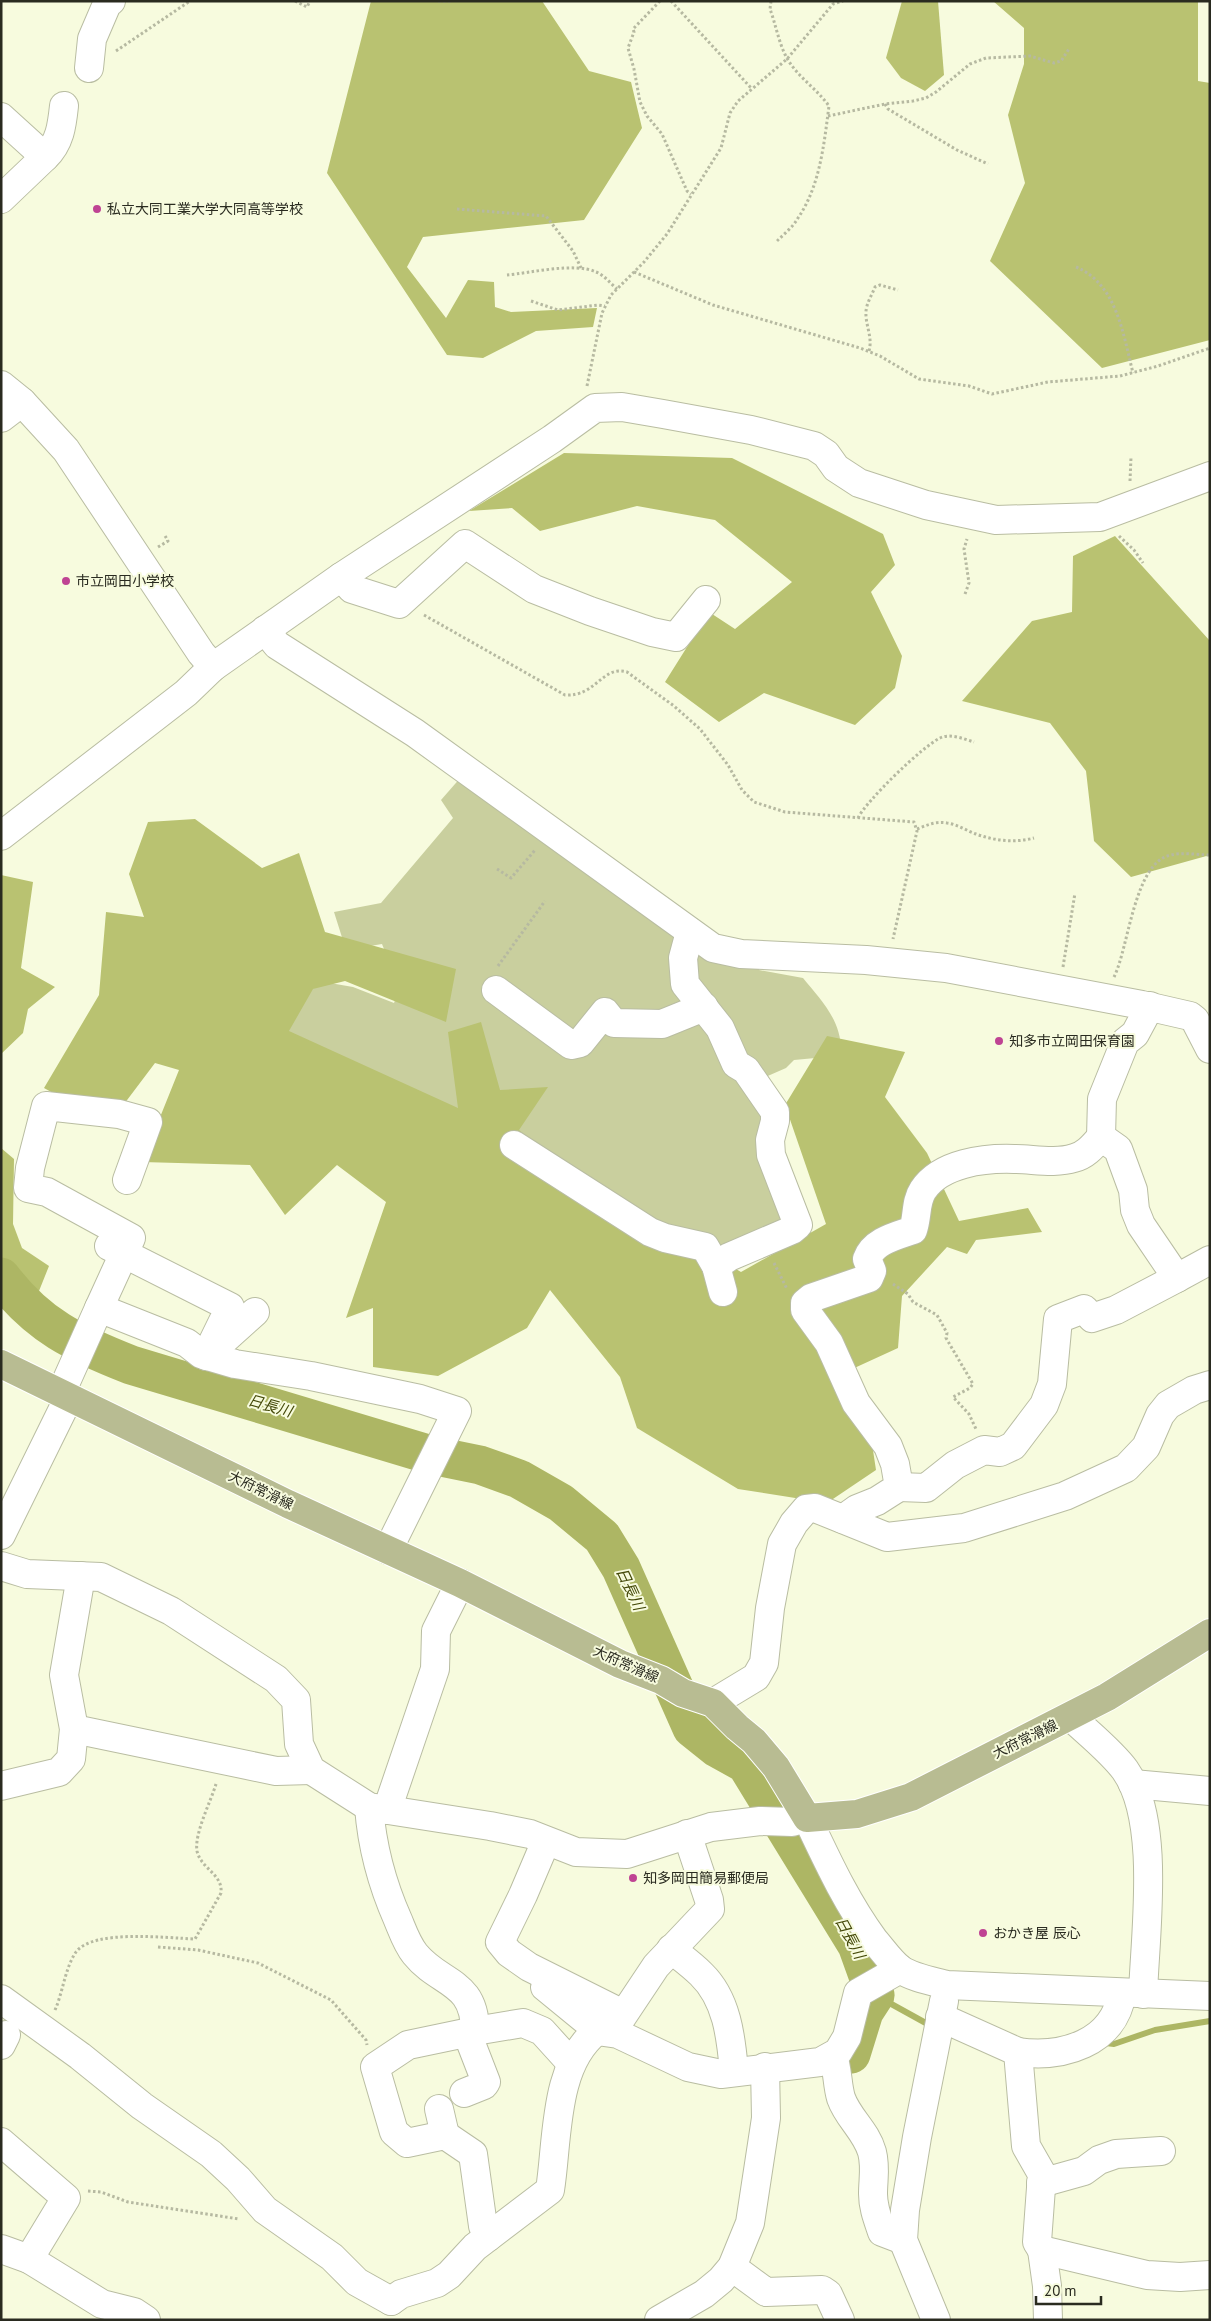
<svg xmlns="http://www.w3.org/2000/svg" width="1211" height="2321" font-family="'PT Sans','Noto Sans JP',sans-serif">
	<style>
		.green { fill: #c9cf9e }
		.forest { fill: #b9c271 }
		.lines { fill: none; stroke-linecap: round; stroke-linejoin: round }
		.stream { stroke: #adb664; stroke-width: 6 }
		.river { stroke: #adb664; stroke-width: 39 }
		.minor-casing { stroke: #b9bda2; stroke-width: 30 }
		.major-casing { stroke: #fff; stroke-width: 30 }
		.path { stroke: #b6b9a1; stroke-width: 3; stroke-dasharray: 2.5 2.5; stroke-linecap: butt }
		.minor { stroke: #fff; stroke-width: 28 }
		.major { stroke: #b8bc92; stroke-width: 28 }
		.poi-dot { fill: #bf4393; stroke: #f7fbde; stroke-width: 2 }
		.labels { text-anchor: middle; stroke-width: 4; stroke-linejoin: round; paint-order: stroke }
		.poi-label { font-size: 14px; fill: #2a2b20; stroke: #f7fbde; text-anchor: start }
		.street-label { font-size: 14px; fill: #2a2b20; stroke: #f7fbde }
		.water-label { font-size: 15px; font-style: italic; fill: #444909; stroke: #f7fbde }
	</style>
	<rect width="100%" height="100%" fill="#f7fbde"/>
	<path class="green" d="M 462,776 L 760,964 L 759,970 L 803,978 C 821,1000 841,1020 841,1050 L 826,1057 L 794,1060 L 786,1068 L 749,1084 L 770,1115 L 793,1224 L 723,1256 L 665,1233 L 287,1041 L 296,994 L 330,983 L 353,987 L 394,1003 L 409,963 L 388,959 L 382,944 L 346,950 L 334,912 L 381,903 L 453,818 L 441,800 Z"/>
	<g class="forest">
		<path d="M 371,1 L 542,1 L 589,71 L 631,82 L 642,128 L 584,220 L 423,237 L 407,267 L 446,318 L 468,280 L 494,282 L 495,307 L 511,312 L 597,308 L 593,327 L 536,331 L 483,358 L 447,355 L 327,173 Z"/>
		<path d="M 902,1 L 938,1 L 944,75 L 925,91 L 901,78 L 886,58 Z"/>
		<path d="M 993,1 L 1198,1 L 1198,81 L 1210,83 L 1210,340 L 1102,368 L 990,261 L 1025,183 L 1008,115 L 1024,64 L 1024,28 Z"/>
		<path d="M 564,453 L 732,458 L 883,534 L 895,565 L 871,592 L 902,656 L 895,688 L 855,725 L 764,693 L 719,722 L 665,682 L 709,612 L 735,629 L 792,582 L 715,520 L 637,506 L 540,531 L 512,508 L 469,511 Z"/>
		<path d="M 1115,536 L 1210,641 L 1210,855 L 1131,877 L 1094,841 L 1086,771 L 1050,723 L 962,701 L 1032,621 L 1072,612 L 1073,556 Z"/>
		<path d="M 195,819 L 262,868 L 299,853 L 325,932 L 456,969 L 446,1022 L 345,981 L 313,989 L 289,1031 L 458,1108 L 448,1032 L 481,1022 L 500,1090 L 548,1087 L 519,1130 L 561,1164 L 741,1272 L 826,1224 L 785,1105 L 827,1036 L 905,1052 L 885,1097 L 927,1153 L 959,1221 L 1028,1208 L 1042,1232 L 976,1240 L 967,1254 L 947,1247 L 902,1296 L 898,1348 L 850,1370 L 867,1411 L 876,1470 L 827,1503 L 738,1489 L 637,1428 L 620,1377 L 550,1290 L 527,1328 L 438,1376 L 373,1367 L 373,1308 L 346,1318 L 386,1202 L 337,1165 L 285,1215 L 250,1165 L 142,1162 L 179,1070 L 155,1063 L 109,1124 L 44,1088 L 99,995 L 106,912 L 144,917 L 129,874 L 148,822 Z"/>
		<path d="M 1,875 L 33,882 L 21,968 L 55,987 L 28,1009 L 23,1033 L 1,1054 Z"/>
		<path d="M 1,1148 L 14,1159 L 13,1224 L 22,1248 L 49,1266 L 39,1291 L 20,1294 L 1,1269 Z"/>
	</g>
	<g class="lines">
		<g class="stream">
			<path d="M 875,1995 L 933,2027"/>
			<path d="M 1106,2043 L 1114,2044 L 1155,2030 L 1210,2021"/>
		</g>
		<path class="river" d="M 1,1277 C 38,1326 75,1343 131,1365 L 431,1455 L 480,1465 L 519,1479 L 561,1503 L 602,1537 L 621,1568 L 692,1728 L 717,1748 L 746,1764 L 857,1945 L 875,1995 L 864,2012 L 851,2054"/>
		<defs>
			<g id="minor">
				<path d="M 89,68 L 92,39 L 107,4 L 111,1"/>
				<path d="M 1,117 L 45,157 L 1,199"/>
				<path d="M 45,157 C 60,143 62,125 64,106"/>
				<path d="M 1,385 L 22,402 L 66,450 L 201,653 L 213,667"/>
				<path d="M 1,418 L 22,402"/>
				<path d="M 341,577 L 352,589 L 399,604 L 465,544 L 534,589 L 590,611 L 652,632 L 676,637 L 706,600"/>
				<path d="M 265,630 L 277,645 L 415,733 L 713,948 L 741,954 L 866,960 L 946,968 L 1142,1005 L 1190,1016 L 1195,1020 L 1210,1049"/>
				<path d="M 1,836 L 186,693 L 213,667 L 341,577 L 552,439 L 595,408 L 622,407 L 663,414 L 751,430 L 814,446 L 826,454 L 836,468 L 859,483 L 926,505 L 996,520 L 1100,517 L 1210,476"/>
				<path d="M 690,932 L 683,958 L 685,984 L 720,1028 L 736,1064 L 746,1070 L 775,1112 L 775,1121 L 770,1140 L 771,1155 L 798,1225 L 792,1230 L 729,1257 L 716,1266"/>
				<path d="M 496,990 L 571,1045 L 580,1043 L 605,1012 L 614,1023 L 662,1024 L 704,1007"/>
				<path d="M 1150,1006 L 1135,1034 L 1125,1042 L 1102,1099 L 1101,1137 L 1118,1149 L 1133,1190 L 1135,1210 L 1141,1225 L 1177,1278 L 1210,1260"/>
				<path d="M 514,1145 L 650,1232 L 665,1238 L 705,1247 L 716,1266 L 723,1292"/>
				<path d="M 109,1246 L 230,1307 L 206,1356 L 255,1312"/>
				<path d="M 99,1308 L 131,1238 L 47,1192 L 28,1188 L 30,1168 L 46,1106 L 119,1114 L 148,1122 L 127,1180"/>
				<path d="M 61,1393 L 99,1308 L 187,1343 L 201,1354 L 235,1364 L 311,1376 L 420,1399 L 457,1411 L 388,1550"/>
				<path d="M 899,1487 L 926,1488 L 955,1465 L 984,1450 L 1000,1452 L 1013,1446 L 1044,1405 L 1052,1384 L 1058,1319 L 1084,1309 L 1092,1318 L 1116,1310 L 1177,1278"/>
				<path d="M 843,1519 L 857,1509 L 877,1501 L 899,1487 L 895,1464 L 888,1446 L 856,1403 L 829,1343 L 805,1310 L 805,1303 L 811,1298 L 869,1278 L 872,1271 L 867,1259 C 873,1241 896,1236 913,1230 C 918,1216 915,1202 923,1190 C 941,1163 984,1158 1014,1159 C 1033,1159 1055,1164 1074,1158 C 1086,1155 1093,1146 1101,1137"/>
				<path d="M 1,1535 L 69,1397"/>
				<path d="M 1,1566 L 27,1574 L 101,1577 L 171,1611 L 276,1679 L 296,1700 L 299,1744 L 311,1770 L 369,1807 L 490,1826 L 530,1834 L 576,1852 L 627,1854 L 711,1827 L 760,1821 L 792,1822 L 807,1818 C 827,1860 846,1902 874,1940 C 882,1949 890,1961 900,1969 C 913,1978 932,1981 947,1985 L 1210,1996"/>
				<path d="M 713,1703 L 756,1677 L 764,1663 L 770,1608 L 782,1544 L 794,1523 L 806,1509 L 815,1508 L 887,1537 L 964,1528 L 1065,1496 L 1126,1468 L 1146,1447 L 1160,1415 L 1168,1405 L 1194,1390 L 1210,1385"/>
				<path d="M 1071,1717 C 1088,1733 1112,1752 1125,1770 C 1161,1821 1145,1933 1143,1994"/>
				<path d="M 74,1729 L 276,1771 L 311,1770"/>
				<path d="M 1133,1784 L 1210,1791"/>
				<path d="M 1,1786 L 59,1772 L 71,1759 L 74,1729 L 64,1675 L 81,1576"/>
				<path d="M 369,1807 C 372,1847 382,1884 398,1920 C 403,1932 407,1944 415,1954 C 440,1985 475,1980 475,2031"/>
				<path d="M 387,1810 L 435,1669 L 436,1631 L 460,1583"/>
				<path d="M 546,1841 L 523,1895 L 500,1942 L 509,1953 L 529,1967 L 623,2014"/>
				<path d="M 671,1949 C 681,1957 692,1965 701,1974 C 727,1999 731,2037 734,2071"/>
				<path d="M 545,1987 L 589,2023 L 595,2033"/>
				<path d="M 1,1999 L 80,2056 L 142,2106 L 211,2154 L 238,2179 L 265,2210 L 332,2257 L 357,2282 L 391,2301"/>
				<path d="M 940,2017 L 1018,2052 L 1026,2146 L 1042,2174 L 1037,2242 L 1042,2250 L 1147,2275 L 1180,2277 L 1210,2275"/>
				<path d="M 615,2030 L 618,2023 L 656,1966 L 710,1909 L 709,1900 L 687,1834"/>
				<path d="M 1,2045 L 6,2035"/>
				<path d="M 1018,2052 C 1062,2058 1114,2044 1122,1993"/>
				<path d="M 833,2056 C 838,2070 837,2085 841,2098 C 848,2118 866,2131 872,2152 C 876,2167 873,2179 873,2194 C 873,2208 878,2220 882,2232 L 903,2240"/>
				<path d="M 464,2093 L 484,2085 L 486,2082 L 467,2033"/>
				<path d="M 439,2109 L 445,2135"/>
				<path d="M 1,2142 L 66,2198 L 29,2259 L 1,2249"/>
				<path d="M 1041,2183 L 1084,2171 L 1099,2160 L 1116,2154 L 1161,2151"/>
				<path d="M 488,2237 L 483,2226 L 473,2154 L 445,2135 L 407,2143 L 394,2132 L 375,2067 L 408,2045 L 475,2031 L 523,2023 L 542,2031 L 571,2063"/>
				<path d="M 1042,2250 L 1047,2286 L 1048,2320"/>
				<path d="M 29,2259 L 102,2304 L 134,2312 L 146,2320"/>
				<path d="M 732,2267 L 766,2292 L 822,2290 L 828,2294 L 840,2320"/>
				<path d="M 391,2301 L 401,2294 L 437,2283 L 449,2275 L 475,2247 L 550,2190 C 558,2140 553,2065 597,2031 L 618,2034 L 688,2067 L 721,2074 L 820,2062 L 838,2052 L 847,2037 L 858,1993 L 900,1969"/>
				<path d="M 659,2320 L 704,2294 L 721,2280 L 732,2267 L 750,2223 L 766,2118 L 765,2067"/>
				<path d="M 936,2320 L 903,2240 L 905,2210 L 917,2137 L 944,2001"/>
			</g>
			<path id="major" d="M 1,1364 L 288,1504 L 460,1583 L 620,1664 L 661,1680 L 683,1693 L 713,1703 L 737,1727 L 754,1741 L 776,1767 L 807,1818 L 857,1814 L 911,1797 L 1107,1697 L 1210,1633"/>
		</defs>
		<use href="#minor" class="minor-casing"/>
		<use href="#major" class="major-casing"/>
		<g class="path">
			<path d="M 295,1 L 307,7 L 310,1"/>
			<path d="M 438,1 L 452,1"/>
			<path d="M 660,1 L 633,29 L 634,32 L 628,48 L 634,69 L 640,102 L 647,116 L 662,134 L 687,191 L 691,194"/>
			<path d="M 671,1 L 752,89"/>
			<path d="M 771,1 L 770,9 C 776,25 779,45 788,60 C 799,78 817,89 829,106 C 824,144 820,186 798,218 C 793,227 784,234 777,241"/>
			<path d="M 116,51 L 190,1"/>
			<path d="M 885,104 L 888,109 L 957,150 L 988,164"/>
			<path d="M 828,116 L 885,104 L 913,101 L 926,98 L 936,92 L 970,64 L 986,58 L 1030,56 L 1054,63 L 1061,61 L 1069,49"/>
			<path d="M 457,209 L 546,216 L 573,251 L 581,268"/>
			<path d="M 1076,267 C 1117,284 1123,334 1133,373"/>
			<path d="M 634,272 L 713,305 L 860,348 L 880,356 L 919,379 L 969,386 L 992,394 L 1048,382 L 1120,376 L 1158,366 L 1210,348"/>
			<path d="M 507,275 C 530,273 575,262 596,272 C 604,275 610,283 617,289"/>
			<path d="M 531,301 L 558,310 L 598,305 L 605,306"/>
			<path d="M 869,351 C 873,337 865,325 866,311 C 867,302 872,295 875,287 L 880,285 L 898,290"/>
			<path d="M 587,386 L 602,313 L 611,295 L 644,262 L 667,234 L 721,148 L 730,113 L 738,101 L 787,59 L 833,4 L 843,1"/>
			<path d="M 1130,481 L 1131,457"/>
			<path d="M 1119,536 L 1134,550 L 1143,563"/>
			<path d="M 158,547 L 168,541 L 164,534"/>
			<path d="M 965,594 L 969,583 L 964,549 L 967,539"/>
			<path d="M 424,615 L 565,695 C 596,697 602,665 627,672 L 674,706 L 700,729 L 728,765 L 742,790 L 754,802 L 785,812 L 914,822 L 917,831 L 893,939"/>
			<path d="M 858,818 C 866,801 923,746 940,738 C 950,733 964,739 974,742"/>
			<path d="M 917,829 C 927,825 936,821 947,823 C 957,824 967,831 976,834 C 995,841 1015,843 1034,838"/>
			<path d="M 497,869 L 511,878 L 536,849"/>
			<path d="M 498,966 L 545,901"/>
			<path d="M 1063,967 L 1075,893"/>
			<path d="M 1114,977 C 1129,947 1134,862 1171,855 C 1183,852 1198,855 1210,855"/>
			<path d="M 774,1263 L 787,1289"/>
			<path d="M 893,1284 L 908,1294 L 913,1302 L 937,1315 L 947,1333 L 946,1338 L 973,1384 L 970,1388 L 953,1397 L 969,1414 L 976,1429"/>
			<path d="M 158,1947 L 198,1950 L 258,1963 L 331,2000 L 366,2040 L 367,2045"/>
			<path d="M 55,2010 C 63,1992 65,1968 76,1952 C 93,1929 167,1938 195,1939 L 221,1893 C 223,1874 201,1869 197,1851 C 194,1834 211,1801 216,1784"/>
			<path d="M 88,2191 L 101,2192 L 128,2202 L 239,2219"/>
		</g>
		<use href="#minor" class="minor"/>
		<use href="#major" class="major"/>
	</g>
	<g class="poi-dot">
		<circle cx="97" cy="209" r="5"/>
		<circle cx="66" cy="581" r="5"/>
		<circle cx="999" cy="1041" r="5"/>
		<circle cx="633" cy="1878" r="5"/>
		<circle cx="983" cy="1933" r="5"/>
	</g>
	<g class="labels">
		<g class="poi-label">
			<text x="107" y="214">私立大同工業大学大同高等学校</text>
			<text x="76" y="586">市立岡田小学校</text>
			<text x="1009" y="1046">知多市立岡田保育園</text>
			<text x="643" y="1883">知多岡田簡易郵便局</text>
			<text x="993" y="1938">おかき屋 辰心</text>
		</g>
		<g class="street-label">
			<text transform="translate(261 1490) rotate(26)" y="5">大府常滑線</text>
			<text transform="translate(626 1664) rotate(24)" y="5">大府常滑線</text>
			<text transform="translate(1025 1739) rotate(-26)" y="5">大府常滑線</text>
		</g>
		<g class="water-label">
			<text transform="translate(270 1406) rotate(16)" y="5">日長川</text>
			<text transform="translate(630 1589) rotate(65)" y="5">日長川</text>
			<text transform="translate(850 1938) rotate(62)" y="5">日長川</text>
		</g>
	</g>
	<rect width="1211" height="2321" fill="none" stroke="#2a2b20" stroke-width="5"/>
	<path d="M1036 2296v8h65v-8" fill="none" stroke="#2a2b20" stroke-width="2.5"/>
	<text x="1044" y="2296" font-size="15" fill="#2a2b20" stroke="#f7fbde" stroke-width="4" paint-order="stroke">20 m</text>
</svg>
